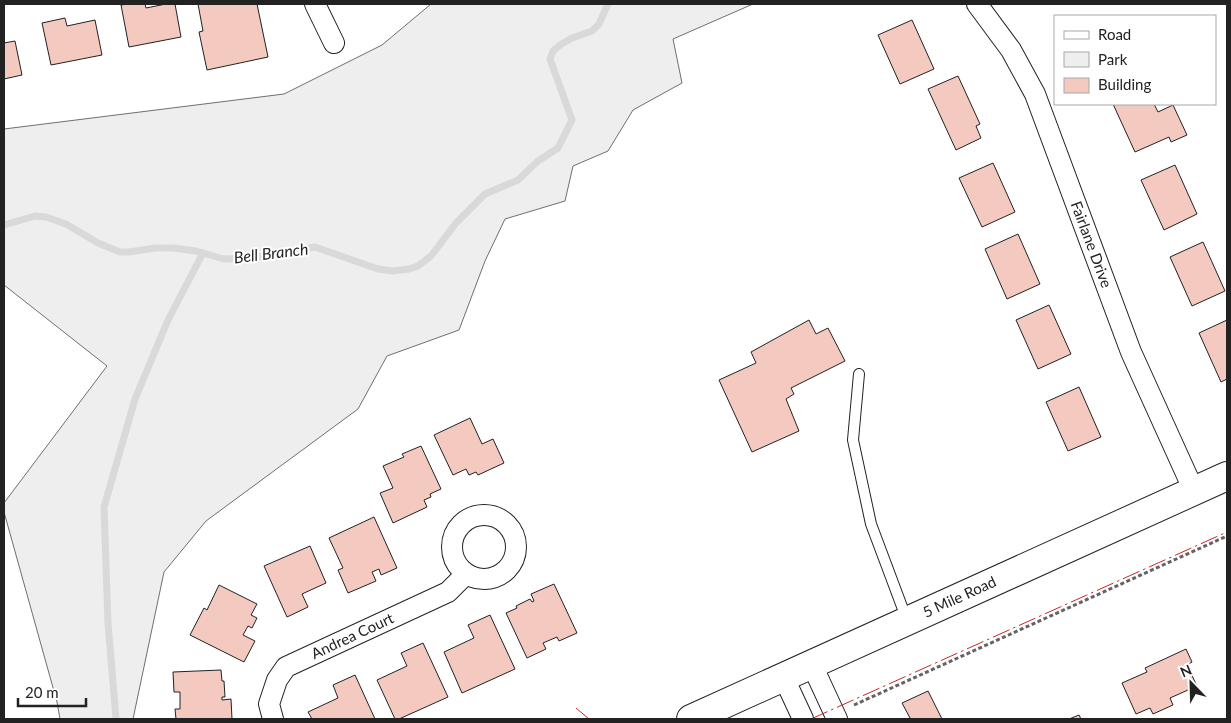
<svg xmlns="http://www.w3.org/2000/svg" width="1231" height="723" font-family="Lato,sans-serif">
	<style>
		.green { fill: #eee; stroke: #6f6f6f }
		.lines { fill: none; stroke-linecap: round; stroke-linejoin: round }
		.stream { stroke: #d9d9d9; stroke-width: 7 }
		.building { fill: #f3c9c0; stroke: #222 }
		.lane-casing { stroke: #222; stroke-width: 12 }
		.street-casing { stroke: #222; stroke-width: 22 }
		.secondary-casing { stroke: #222; stroke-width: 30 }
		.path { stroke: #646464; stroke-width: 3; stroke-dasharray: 4 2.5; stroke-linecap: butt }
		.lane { stroke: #fff; stroke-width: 10 }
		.street { stroke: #fff; stroke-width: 20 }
		.secondary { stroke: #fff; stroke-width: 28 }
		.power { stroke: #c62828; stroke-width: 1; stroke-dasharray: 18 4 2.5 4; stroke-linecap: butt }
		.labels { text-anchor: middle; stroke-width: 4; stroke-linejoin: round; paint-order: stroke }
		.street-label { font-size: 15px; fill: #222; stroke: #fff }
		.water-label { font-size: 16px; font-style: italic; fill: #222; stroke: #fff }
	</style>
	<rect width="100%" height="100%" fill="#fff"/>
	<path class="green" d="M 431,4 L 753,4 L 673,39 L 682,83 L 633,110 L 608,151 L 573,166 L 565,201 L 505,219 L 485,261 L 459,330 L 387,356 L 358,409 L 206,521 L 164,572 L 133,719 L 60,719 L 57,702 L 4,512 L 4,503 L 107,366 L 4,285 L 4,129 L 284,94 L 382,45 Z"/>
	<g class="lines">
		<g class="stream">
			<path d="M 4,225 L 35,216 L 46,217 L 66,224 L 98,243 L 120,252 L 129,252 L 155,248 L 173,248 L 196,251 L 224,259 L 252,258 L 315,247 L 378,269 L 393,271 L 409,269 L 418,266 L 431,256 L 456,223 L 485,194 L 518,180 L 538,161 L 558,148 L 572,120 L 550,59 L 553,51 L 560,45 L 572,38 L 592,31 L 599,24 L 608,4"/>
			<path d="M 116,719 L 108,623 L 104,507 L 135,399 L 168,320 L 203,253"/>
		</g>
	</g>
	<g class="building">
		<path d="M 128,4 L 145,4 L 146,8 L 166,4 L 175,4 L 181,37 L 129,47 L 121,5 Z"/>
		<path d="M 198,4 L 257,4 L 268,57 L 207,70 L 199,32 L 203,31 Z"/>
		<path d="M 65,18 L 67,26 L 95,20 L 102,55 L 51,65 L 42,23 Z"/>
		<path d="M 912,20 L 934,69 L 900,84 L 878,35 Z"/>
		<path d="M 15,41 L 22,75 L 4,79 L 4,43 Z"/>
		<path d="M 958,76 L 980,124 L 976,126 L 981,138 L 956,150 L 928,89 Z"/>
		<path d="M 1113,104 L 1154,104 L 1158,112 L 1173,105 L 1187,135 L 1171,142 L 1169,137 L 1135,152 Z"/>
		<path d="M 993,163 L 1015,212 L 982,227 L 959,178 Z"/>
		<path d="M 1175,165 L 1197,214 L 1164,230 L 1141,180 Z"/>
		<path d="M 1018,234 L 1040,284 L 1007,299 L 985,249 Z"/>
		<path d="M 1203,242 L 1225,291 L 1192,306 L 1170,257 Z"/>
		<path d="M 1049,305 L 1071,354 L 1038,369 L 1016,320 Z"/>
		<path d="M 809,320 L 816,334 L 828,328 L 845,361 L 791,388 L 794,394 L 786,399 L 799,431 L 752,452 L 719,380 L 756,363 L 751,352 Z"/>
		<path d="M 1227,320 L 1227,379 L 1221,382 L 1199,333 Z"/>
		<path d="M 1079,387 L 1101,437 L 1068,451 L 1046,402 Z"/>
		<path d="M 470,418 L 482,444 L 493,439 L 504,463 L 478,475 L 476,472 L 469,475 L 466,469 L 453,475 L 434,435 Z"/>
		<path d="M 421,446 L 441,489 L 430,494 L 431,497 L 424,500 L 427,507 L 393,523 L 380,493 L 393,488 L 383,466 L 404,457 L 402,454 Z"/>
		<path d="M 374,517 L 397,568 L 381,575 L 379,569 L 372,572 L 376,581 L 348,593 L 338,570 L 343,568 L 329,538 Z"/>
		<path d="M 310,546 L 326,583 L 302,594 L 308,607 L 287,617 L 264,566 Z"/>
		<path d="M 554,584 L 577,633 L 559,641 L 557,637 L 543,643 L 546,649 L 527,658 L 506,613 L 517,608 L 516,606 L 530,599 L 532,602 L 534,601 L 531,594 Z"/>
		<path d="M 219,585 L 257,604 L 251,615 L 257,618 L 252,628 L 248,626 L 243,635 L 255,641 L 244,662 L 190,635 L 204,608 L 207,610 Z"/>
		<path d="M 490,615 L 515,669 L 462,693 L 444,652 L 474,638 L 468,625 Z"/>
		<path d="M 423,643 L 448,697 L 399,719 L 395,719 L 377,680 L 407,666 L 401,653 Z"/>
		<path d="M 1186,649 L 1192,662 L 1187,665 L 1197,686 L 1170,698 L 1173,705 L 1153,714 L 1150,708 L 1136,714 L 1122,683 L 1147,672 L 1145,668 Z"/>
		<path d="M 221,670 L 222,681 L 224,681 L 225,697 L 222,697 L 222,700 L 231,699 L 232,719 L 176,719 L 175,709 L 180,709 L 180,692 L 174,692 L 173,672 Z"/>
		<path d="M 355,675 L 375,719 L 312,719 L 308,712 L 338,698 L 333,685 Z"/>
		<path d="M 928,691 L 942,719 L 908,719 L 910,718 L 902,703 Z"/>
		<path d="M 1079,715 L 1081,719 L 1069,719 Z"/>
	</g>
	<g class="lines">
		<defs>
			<path id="lane" d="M 859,374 L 853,440 L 871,524 L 907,620"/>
			<g id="street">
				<path d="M 315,4 L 334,43"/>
				<path id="s1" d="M 977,4 L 1011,50 L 1035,94 L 1131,352 L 1194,491"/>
				<circle cx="484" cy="547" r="32"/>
				<path d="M 812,665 L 837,719"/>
				<path d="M 784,678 L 803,719"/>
				<path id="s2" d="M 273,719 L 269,704 L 277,680 L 286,667 L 448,592 L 466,574"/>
			</g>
			<g id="secondary">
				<path id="s3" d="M 691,719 L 1227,476"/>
			</g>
		</defs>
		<use href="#lane" class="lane-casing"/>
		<use href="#street" class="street-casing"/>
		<use href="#secondary" class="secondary-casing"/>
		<path class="path" d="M 854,705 L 1227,536"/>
		<use href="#lane" class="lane"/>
		<use href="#street" class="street"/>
		<use href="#secondary" class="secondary"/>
		<g class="power">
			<path d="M 576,708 L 589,719"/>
			<path d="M 811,719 L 1227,532"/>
		</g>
	</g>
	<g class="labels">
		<g class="street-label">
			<text dy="5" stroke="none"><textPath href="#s1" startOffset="268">Fairlane Drive</textPath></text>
			<text dy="5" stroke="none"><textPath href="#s3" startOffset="295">5 Mile Road</textPath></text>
			<text dy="5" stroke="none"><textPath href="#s2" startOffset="130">Andrea Court</textPath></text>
		</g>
		<g class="water-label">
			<text transform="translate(271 253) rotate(-7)" y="6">Bell Branch</text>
		</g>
	</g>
	<rect width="1231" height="723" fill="none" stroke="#222222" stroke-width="10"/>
	<rect x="1054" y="15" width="162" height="90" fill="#ffffff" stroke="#a7a7a7"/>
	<rect x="1064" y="31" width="25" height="8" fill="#ffffff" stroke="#a7a7a7"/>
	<text x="1098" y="40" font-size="15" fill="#222222">Road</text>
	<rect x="1064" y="52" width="25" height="15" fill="#eeeeee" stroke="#a7a7a7"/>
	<text x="1098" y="65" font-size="15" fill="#222222">Park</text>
	<rect x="1064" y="78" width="25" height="15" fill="#f3c9c0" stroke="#a7a7a7"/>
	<text x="1098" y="90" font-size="15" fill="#222222">Building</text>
	<g transform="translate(1191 683) rotate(337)" stroke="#ffffff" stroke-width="4" paint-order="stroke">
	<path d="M0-4L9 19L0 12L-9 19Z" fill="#222222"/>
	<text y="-8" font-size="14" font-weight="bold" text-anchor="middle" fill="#222222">N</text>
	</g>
	<path d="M18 698v8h68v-8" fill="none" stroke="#222222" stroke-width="2.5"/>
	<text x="25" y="698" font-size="15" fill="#222222" stroke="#ffffff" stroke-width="4" paint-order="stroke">20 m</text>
</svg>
